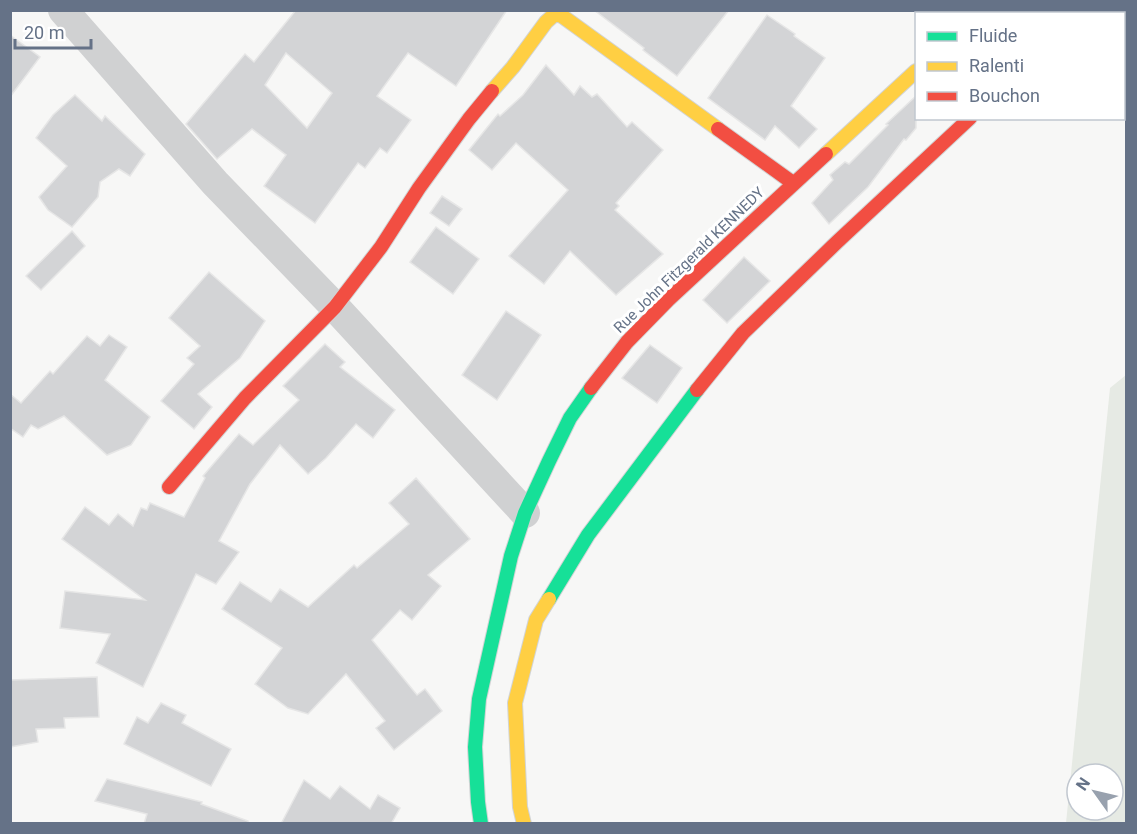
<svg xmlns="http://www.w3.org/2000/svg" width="1137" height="834" font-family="Roboto,sans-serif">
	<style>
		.green { fill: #e6eae4; fill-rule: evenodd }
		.building { fill: #d3d4d6; stroke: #e6e6e6; stroke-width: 1.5; fill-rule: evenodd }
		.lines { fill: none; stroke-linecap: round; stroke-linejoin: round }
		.fast-casing { stroke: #d2d4d5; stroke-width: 16 }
		.slow-casing { stroke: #d2d4d5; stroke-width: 16 }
		.jam-casing { stroke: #d2d4d5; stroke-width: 16 }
		.street { stroke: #d0d1d2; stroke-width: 30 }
		.fast { stroke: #16e098; stroke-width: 14 }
		.slow { stroke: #ffcf43; stroke-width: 14 }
		.jam { stroke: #f24e42; stroke-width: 14 }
		.labels { text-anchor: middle; stroke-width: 6; stroke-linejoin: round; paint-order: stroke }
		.street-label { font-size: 15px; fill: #657287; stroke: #fff }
	</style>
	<rect width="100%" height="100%" fill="#f7f7f6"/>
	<path class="green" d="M 1126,375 L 1126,823 L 1066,823 L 1110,388 ZM 1077,774 L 1113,774 L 1113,810 L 1077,810 Z"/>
	<g class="building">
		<path d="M 296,10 L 507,10 L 456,86 L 408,53 L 377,96 L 411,120 L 387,153 L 380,148 L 365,168 L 358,163 L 315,223 L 264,186 L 286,155 L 252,129 L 217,159 L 186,124 L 245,54 L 254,62 ZM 286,53 L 332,93 L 307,128 L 265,85 Z"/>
		<path d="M 594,10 L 729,10 L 677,76 L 643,50 L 644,48 Z"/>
		<path d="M 767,15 L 795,34 L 794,36 L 825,58 L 791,106 L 817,129 L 799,148 L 775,126 L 765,140 L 708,98 Z"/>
		<path d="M 10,35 L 40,57 L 10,97 Z"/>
		<path d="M 546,65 L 574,95 L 580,86 L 592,97 L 597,94 L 627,127 L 632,122 L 663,150 L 616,203 L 619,206 L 615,210 L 663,254 L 616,295 L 570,251 L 544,284 L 509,256 L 568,190 L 516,143 L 492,170 L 469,150 L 498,114 L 500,116 L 523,95 Z"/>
		<path d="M 75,95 L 102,121 L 105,116 L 145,154 L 130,176 L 119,169 L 100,182 L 98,197 L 72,227 L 48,210 L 39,197 L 67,166 L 36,138 L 53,115 Z"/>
		<path d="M 916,96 L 916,128 L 906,140 L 904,139 L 868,187 L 829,224 L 812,203 L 833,180 L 830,175 L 845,162 L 849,164 L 888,125 L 886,124 Z"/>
		<path d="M 442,196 L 462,209 L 449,226 L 430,213 Z"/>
		<path d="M 436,227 L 479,259 L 453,294 L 410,262 Z"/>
		<path d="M 72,231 L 85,246 L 41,290 L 26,276 Z"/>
		<path d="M 744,257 L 770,281 L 727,323 L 703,300 Z"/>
		<path d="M 209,272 L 265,321 L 240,358 L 198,394 L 212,407 L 194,429 L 161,401 L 194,364 L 187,358 L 200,346 L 169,318 Z"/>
		<path d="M 506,311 L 541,335 L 497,400 L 462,375 Z"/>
		<path d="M 109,335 L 127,347 L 105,380 L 150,417 L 131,445 L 107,455 L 64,416 L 38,429 L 31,425 L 23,437 L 10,428 L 10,394 L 21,403 L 50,371 L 53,374 L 87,336 L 100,346 Z"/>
		<path d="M 325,344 L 345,362 L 340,367 L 395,410 L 373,438 L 356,424 L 326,458 L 308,474 L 280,445 L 250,484 L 219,541 L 239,552 L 216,584 L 196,574 L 143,687 L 96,663 L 110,634 L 60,628 L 65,591 L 145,600 L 62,539 L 85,507 L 109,525 L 118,514 L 133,526 L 141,508 L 147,510 L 150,503 L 184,517 L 205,478 L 203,476 L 239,434 L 253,445 L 299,400 L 283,386 Z"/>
		<path d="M 650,345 L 682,368 L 657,403 L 622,378 Z"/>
		<path d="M 416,478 L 470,539 L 428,575 L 441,586 L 412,620 L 400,610 L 372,640 L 417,695 L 425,689 L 442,711 L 394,750 L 376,728 L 385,721 L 346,674 L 308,714 L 288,708 L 255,684 L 282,648 L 222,609 L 240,582 L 271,602 L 280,589 L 308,607 L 354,565 L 357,568 L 409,524 L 389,503 Z"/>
		<path d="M 97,677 L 99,717 L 64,718 L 65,728 L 36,729 L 38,742 L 10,747 L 10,680 Z"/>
		<path d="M 161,703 L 186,715 L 182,723 L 231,749 L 211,786 L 124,744 L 137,717 L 148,723 Z"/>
		<path d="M 107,779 L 202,802 L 201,804 L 248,821 L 248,824 L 144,824 L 147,814 L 95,801 Z"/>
		<path d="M 304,780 L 330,799 L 340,786 L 370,809 L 378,795 L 400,808 L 391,824 L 281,824 Z"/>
	</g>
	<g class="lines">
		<defs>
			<g id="fast">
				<path d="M 979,14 L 983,10"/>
				<path d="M 549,599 L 588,535 L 697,390"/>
				<path d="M 481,824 L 478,802 L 475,747 L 479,699 L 511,556 L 525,513 L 549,461 L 570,418 L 591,388"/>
			</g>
			<g id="slow">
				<path d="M 492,91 L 513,67 L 546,22 L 555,14 L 562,16 L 718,129"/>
				<path d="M 826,154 L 916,71"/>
				<path d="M 524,824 L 520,807 L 515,703 L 536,620 L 549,599"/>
			</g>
			<g id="jam">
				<path d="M 718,129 L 793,183"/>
				<path d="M 591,388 L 627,342 L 669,299 L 826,154"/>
				<path d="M 697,390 L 743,333 L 837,242 L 970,118"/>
				<path d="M 169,487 L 245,398 L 335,307 L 381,247 L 419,188 L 469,119 L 492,91"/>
			</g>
		</defs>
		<use href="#fast" class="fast-casing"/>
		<use href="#slow" class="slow-casing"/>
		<use href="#jam" class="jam-casing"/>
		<g class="street">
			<path d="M 63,10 L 215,183 L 335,307 L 525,513"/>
			<path d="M 1083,14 L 1087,10"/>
		</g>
		<use href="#fast" class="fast"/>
		<use href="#slow" class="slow"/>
		<use href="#jam" class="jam"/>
	</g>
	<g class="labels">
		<g class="street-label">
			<text transform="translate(689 260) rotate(-44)" y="5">Rue John Fitzgerald KENNEDY</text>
		</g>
	</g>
	<rect width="1137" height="834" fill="none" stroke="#657287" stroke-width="24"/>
	<rect x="915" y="12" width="210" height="108" fill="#ffffff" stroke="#c1c7cf" stroke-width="1.5"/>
	<rect x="927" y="32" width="30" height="9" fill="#16e098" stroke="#c1c7cf" stroke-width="1.5"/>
	<text x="969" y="42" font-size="18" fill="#657287">Fluide</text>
	<rect x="927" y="62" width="30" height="9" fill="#ffcf43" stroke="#c1c7cf" stroke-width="1.5"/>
	<text x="969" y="72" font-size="18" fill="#657287">Ralenti</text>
	<rect x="927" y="92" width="30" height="9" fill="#f24e42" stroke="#c1c7cf" stroke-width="1.5"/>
	<text x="969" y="102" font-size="18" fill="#657287">Bouchon</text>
	<g transform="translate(1095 792) rotate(304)"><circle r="28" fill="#ffffff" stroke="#c1c7cf" stroke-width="1.5"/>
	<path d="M0-4.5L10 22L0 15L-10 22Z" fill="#98a1ae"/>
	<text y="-9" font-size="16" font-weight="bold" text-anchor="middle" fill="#657287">N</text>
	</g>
	<path d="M15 39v9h76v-9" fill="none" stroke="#657287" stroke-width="3"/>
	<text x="24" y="39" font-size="18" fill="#657287" stroke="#ffffff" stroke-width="4.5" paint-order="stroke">20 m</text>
</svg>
